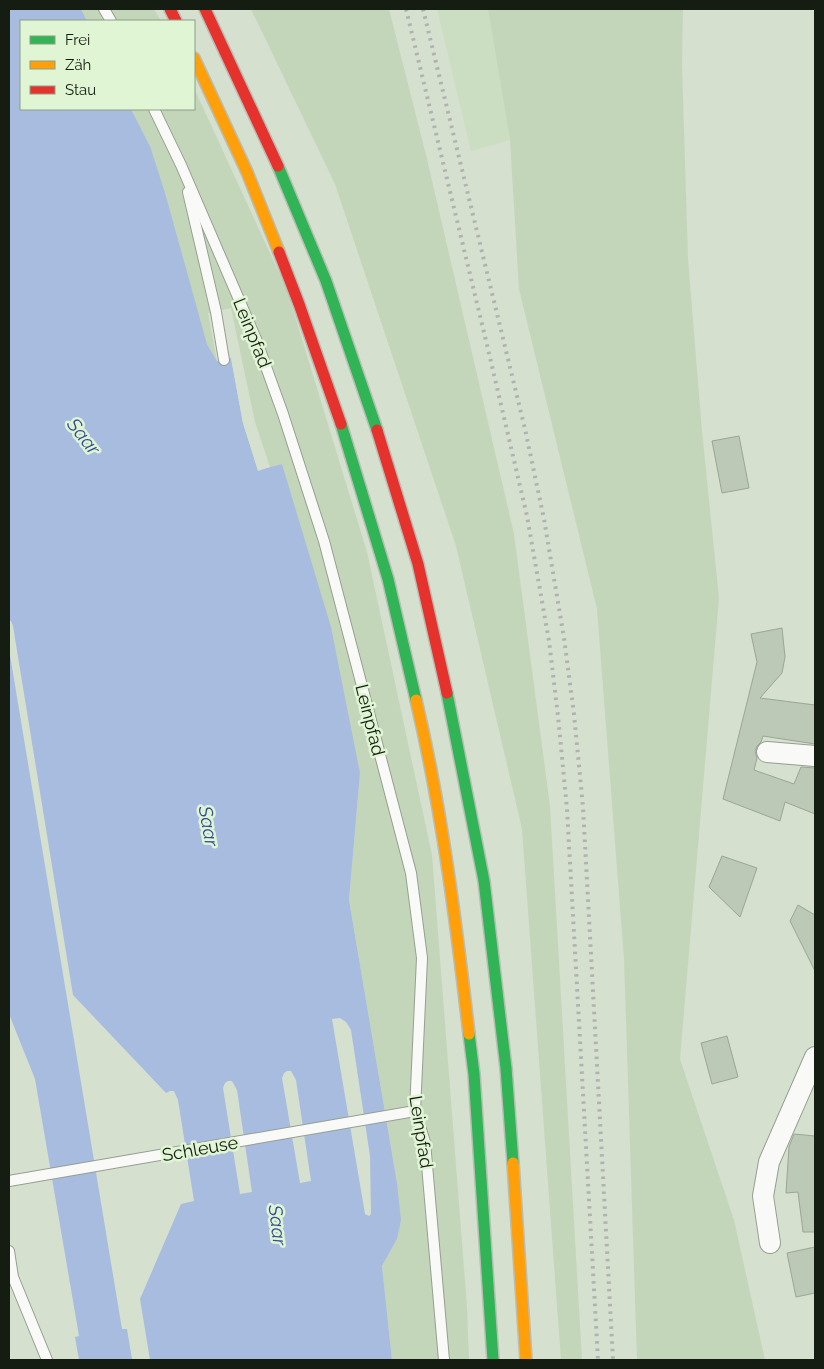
<svg xmlns="http://www.w3.org/2000/svg" width="824" height="1369" font-family="Raleway,sans-serif">
	<style>
		.built { fill: #cbdec1 }
		.green { fill: #c3d6ba }
		.water { fill: #a8bce0; fill-rule: evenodd }
		.pier { fill: #d5e0cf }
		.building { fill: #bcc9b6; stroke: #9ca597 }
		.lines { fill: none; stroke-linecap: round; stroke-linejoin: round }
		.lane-casing { stroke: #969f91; stroke-width: 12 }
		.street-casing { stroke: #969f91; stroke-width: 22 }
		.fast-casing { stroke: #b8beb5; stroke-width: 14 }
		.slow-casing { stroke: #b8beb5; stroke-width: 14 }
		.jam-casing { stroke: #b8beb5; stroke-width: 14 }
		.lane { stroke: #f9faf8; stroke-width: 10 }
		.street { stroke: #f9faf8; stroke-width: 20 }
		.fast { stroke: #30b455; stroke-width: 11 }
		.slow { stroke: #ff9f0a; stroke-width: 11 }
		.jam { stroke: #e5322d; stroke-width: 11 }
		.rail { stroke: #b0b2af; stroke-width: 4; stroke-dasharray: 2.5 5; stroke-linecap: butt }
		.labels { text-anchor: middle; stroke-width: 5; stroke-linejoin: round; paint-order: stroke }
		.street-label { font-size: 18px; fill: #151c11; stroke: #dff5d4 }
		.water-label { font-size: 19px; font-style: italic; fill: #344c94; stroke: #dff5d4 }
	</style>
	<rect width="100%" height="100%" fill="#d5e0cf"/>
	<path class="built" d="M 437,9 L 488,9 L 510,140 L 471,151 Z"/>
	<g class="green">
		<path d="M 81,9 L 154,9 L 161,21 L 87,21 Z"/>
		<path d="M 251,9 L 389,9 L 427,159 L 514,534 L 550,806 L 582,1360 L 561,1360 L 522,829 L 456,546 L 335,184 Z"/>
		<path d="M 488,9 L 683,9 L 682,64 L 688,259 L 702,431 L 719,598 L 680,1059 L 734,1220 L 765,1360 L 637,1360 L 624,959 L 597,609 L 519,289 L 510,140 Z"/>
		<path d="M 194,88 L 287,290 L 367,552 L 432,855 L 467,1307 L 469,1360 L 392,1360 L 382,1266 L 397,1239 L 397,1183 L 349,900 L 360,773 L 282,464 L 270,467 L 255,422 L 231,308 L 208,313 L 217,361 L 207,344 L 150,146 L 131,109 L 194,109 Z"/>
	</g>
	<g class="water">
		<path d="M 9,9 L 81,9 L 87,21 L 21,21 L 21,109 L 131,109 L 150,146 L 165,193 L 207,344 L 217,361 L 231,358 L 243,423 L 258,470 L 282,464 L 331,627 L 360,773 L 349,900 L 397,1183 L 401,1220 L 397,1239 L 382,1266 L 392,1360 L 150,1360 L 140,1299 L 181,1204 L 194,1201 L 178,1100 L 174,1091 L 170,1091 L 166,1093 L 73,995 L 13,626 L 11,621 L 9,621 ZM 340,1018 L 346,1022 L 351,1030 L 370,1156 L 371,1214 L 369,1216 L 365,1214 L 332,1019 ZM 287,1071 L 291,1071 L 296,1080 L 311,1181 L 300,1183 L 282,1078 L 284,1073 ZM 228,1081 L 232,1081 L 237,1090 L 252,1192 L 240,1194 L 223,1088 L 225,1083 Z"/>
		<path d="M 9,649 L 122,1329 L 127,1329 L 132,1359 L 127,1360 L 79,1360 L 75,1337 L 79,1336 L 35,1079 L 9,1014 Z"/>
	</g>
	<path class="pier" d="M 231,358 L 233,358 L 246,423 L 260,468 L 269,465 L 270,467 L 258,471 L 243,423 Z"/>
	<g class="building">
		<path d="M 739,436 L 749,488 L 722,493 L 712,441 Z"/>
		<path d="M 782,628 L 785,657 L 782,673 L 760,698 L 815,705 L 815,744 L 763,736 L 761,742 L 757,746 L 755,751 L 757,758 L 754,770 L 794,784 L 801,767 L 815,768 L 815,814 L 785,802 L 780,821 L 723,799 L 757,662 L 751,634 Z"/>
		<path d="M 722,856 L 757,868 L 740,917 L 709,887 Z"/>
		<path d="M 798,905 L 815,915 L 815,971 L 790,921 Z"/>
		<path d="M 727,1036 L 738,1077 L 712,1084 L 701,1043 Z"/>
		<path d="M 794,1134 L 815,1136 L 815,1232 L 803,1232 L 798,1192 L 786,1193 L 789,1147 Z"/>
		<path d="M 815,1247 L 815,1293 L 796,1297 L 787,1253 Z"/>
	</g>
	<g class="lines">
		<defs>
			<g id="lane">
				<path d="M 104,9 L 111,21"/>
				<path d="M 154,109 L 181,165 L 256,339 L 283,414 L 324,541 L 411,873 L 422,958 L 415,1111 L 425,1142 L 444,1360"/>
				<path d="M 188,192 L 216,312 L 224,360"/>
				<path d="M 9,1181 L 415,1111"/>
				<path d="M 9,1251 L 13,1277 L 47,1360"/>
			</g>
			<g id="street">
				<path d="M 767,752 L 815,756"/>
				<path d="M 770,1243 L 763,1196 L 769,1162 L 815,1057"/>
			</g>
			<g id="fast">
				<path d="M 278,166 L 326,281 L 377,430"/>
				<path d="M 341,424 L 388,579 L 416,700"/>
				<path d="M 447,693 L 484,881 L 506,1068 L 513,1163"/>
				<path d="M 469,1034 L 474,1074 L 493,1360"/>
			</g>
			<g id="slow">
				<path d="M 194,58 L 247,172 L 279,252"/>
				<path d="M 416,700 C 442,810 456,922 469,1034"/>
				<path d="M 513,1163 L 526,1360"/>
			</g>
			<g id="jam">
				<path d="M 170,9 L 176,21"/>
				<path d="M 205,9 L 278,166"/>
				<path d="M 279,252 L 299,304 L 341,424"/>
				<path d="M 377,430 L 418,564 L 447,693"/>
			</g>
		</defs>
		<use href="#lane" class="lane-casing"/>
		<use href="#street" class="street-casing"/>
		<use href="#fast" class="fast-casing"/>
		<use href="#slow" class="slow-casing"/>
		<use href="#jam" class="jam-casing"/>
		<use href="#lane" class="lane"/>
		<use href="#street" class="street"/>
		<use href="#fast" class="fast"/>
		<use href="#slow" class="slow"/>
		<use href="#jam" class="jam"/>
		<g class="rail">
			<path d="M 406,9 L 488,349 L 527,516 L 549,641 L 558,716 L 567,809 L 598,1360"/>
			<path d="M 423,9 L 525,429 L 544,519 L 564,638 L 574,714 L 583,807 L 613,1360"/>
		</g>
	</g>
	<g class="labels">
		<g class="street-label">
			<text transform="translate(252 333) rotate(68)" y="6">Leinpfad</text>
			<text transform="translate(370 720) rotate(76)" y="6">Leinpfad</text>
			<text transform="translate(421 1132) rotate(81)" y="6">Leinpfad</text>
			<text transform="translate(200 1149) rotate(-10)" y="6">Schleuse</text>
		</g>
		<g class="water-label">
			<text transform="translate(84 436) rotate(52)" y="7">Saar</text>
			<text transform="translate(209 826) rotate(80)" y="7">Saar</text>
			<text transform="translate(278 1225) rotate(83)" y="7">Saar</text>
		</g>
	</g>
	<rect width="824" height="1369" fill="none" stroke="#151c11" stroke-width="20"/>
	<rect x="20" y="20" width="175" height="90" fill="#dff5d4" stroke="#8e9e86"/>
	<rect x="30" y="36" width="25" height="8" fill="#30b455" stroke="#8e9e86"/>
	<text x="65" y="45" font-size="15" fill="#151c11">Frei</text>
	<rect x="30" y="61" width="25" height="8" fill="#ff9f0a" stroke="#8e9e86"/>
	<text x="65" y="70" font-size="15" fill="#151c11">Zäh</text>
	<rect x="30" y="86" width="25" height="8" fill="#e5322d" stroke="#8e9e86"/>
	<text x="65" y="95" font-size="15" fill="#151c11">Stau</text>
</svg>
